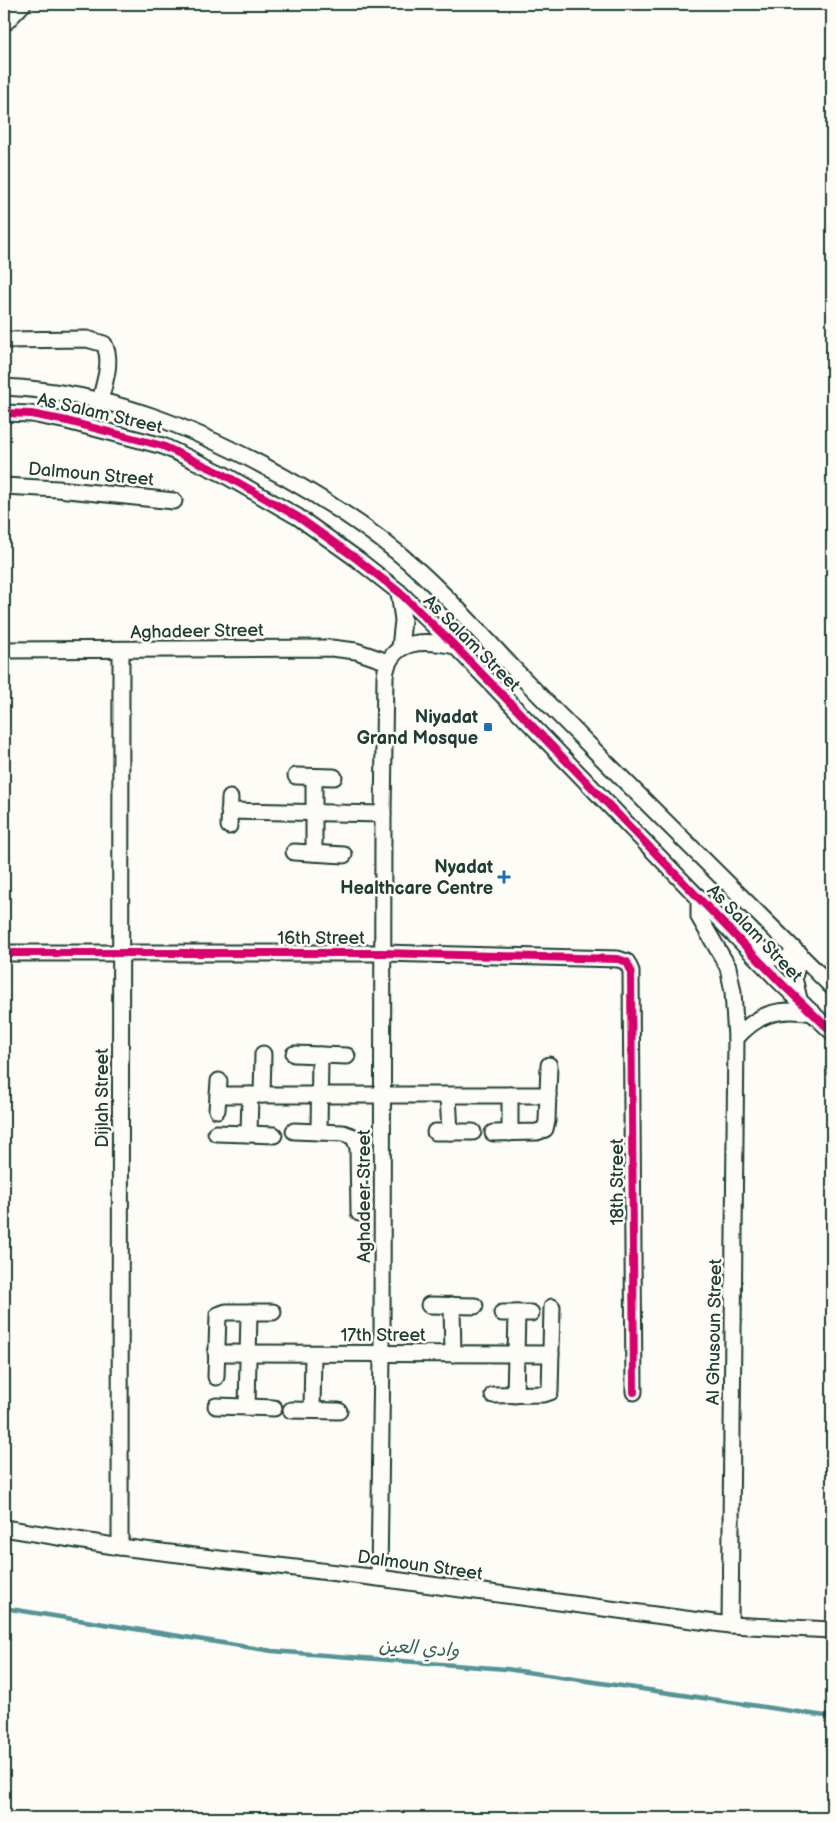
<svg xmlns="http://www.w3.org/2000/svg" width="836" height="1822" font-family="'Balsamiq Sans','Playpen Sans Arabic',sans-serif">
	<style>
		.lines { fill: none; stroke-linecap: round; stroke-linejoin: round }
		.stream { stroke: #569395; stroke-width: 4.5 }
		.minor-casing { stroke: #1f3d34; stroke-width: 19 }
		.minor { stroke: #fdfcf7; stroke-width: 15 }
		.cycleway-casing { stroke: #fdfcf7; stroke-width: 11 }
		.cycleway { stroke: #d6006c; stroke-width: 8 }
		.poi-dot { fill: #1f6fb2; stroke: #fdfcf7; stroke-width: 2 }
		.labels { text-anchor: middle; stroke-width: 5; stroke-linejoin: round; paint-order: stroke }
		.street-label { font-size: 18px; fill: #1f3d34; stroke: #fdfcf7 }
		.poi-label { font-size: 18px; font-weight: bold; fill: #1f3d34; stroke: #fdfcf7; text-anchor: end }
		.water-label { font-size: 19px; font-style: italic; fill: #36615c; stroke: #fdfcf7 }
	</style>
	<rect width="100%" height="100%" fill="#fdfcf7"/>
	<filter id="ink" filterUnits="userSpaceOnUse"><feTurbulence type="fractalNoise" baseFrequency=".02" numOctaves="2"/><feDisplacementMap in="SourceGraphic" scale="10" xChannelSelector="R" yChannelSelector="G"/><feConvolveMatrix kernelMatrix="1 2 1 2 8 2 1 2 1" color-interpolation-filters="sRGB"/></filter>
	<g filter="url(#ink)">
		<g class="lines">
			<path class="stream" d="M 4,1608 L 272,1651 L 506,1669 L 832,1717"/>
			<defs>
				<g id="minor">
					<path d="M 4,24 L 23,4"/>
					<path d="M 4,340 L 87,339 L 104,344 C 113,361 104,383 100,401"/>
					<path d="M 4,387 C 109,392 196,428 286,478 C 334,505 380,535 420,572 C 454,603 484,637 515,670 C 541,697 567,723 593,749 C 672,829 752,907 832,987"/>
					<path d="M 4,413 L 31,414 L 67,421 L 163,446 L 223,474 L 298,517 L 357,559 L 399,592 L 455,646 L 779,981 L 832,1032"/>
					<path d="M 4,486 L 58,489 L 174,501"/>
					<path d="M 399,592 L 403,620 L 400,648"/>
					<path d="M 4,650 L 331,648 L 356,651 L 388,662"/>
					<path d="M 296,776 L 334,777"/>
					<path d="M 229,811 L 383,814"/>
					<path d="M 229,826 L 230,798"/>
					<path d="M 294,852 L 344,855"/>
					<path d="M 314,853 L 314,777"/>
					<path d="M 699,897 L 699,917 L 728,967 L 733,992 L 736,1038 L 730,1625"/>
					<path d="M 754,944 C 774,958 776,963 800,954"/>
					<path d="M 4,953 L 383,953 L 618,959 L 627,962 L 631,971 L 634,1392"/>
					<path d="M 799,999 L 794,978 L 800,954"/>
					<path d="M 736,1038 C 759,1013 779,1007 813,1013"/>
					<path d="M 294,1054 L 347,1056"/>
					<path d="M 218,1095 L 548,1095"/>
					<path d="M 262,1095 L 263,1054"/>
					<path d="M 510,1095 L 510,1133"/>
					<path d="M 448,1096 L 450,1132"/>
					<path d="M 217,1110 L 219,1081"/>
					<path d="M 294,1131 L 343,1133 L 354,1137 L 358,1148 L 359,1213"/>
					<path d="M 319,1132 L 320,1055"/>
					<path d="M 435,1132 L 473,1132"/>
					<path d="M 216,1133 L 274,1135"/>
					<path d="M 493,1133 L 537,1132 L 545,1129 L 547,1121 L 549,1065"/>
					<path d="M 249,1134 L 250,1095"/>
					<path d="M 429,1305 L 475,1306"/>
					<path d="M 452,1305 L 453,1354"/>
					<path d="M 502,1313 L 531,1313"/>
					<path d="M 216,1353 L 551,1354"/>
					<path d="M 216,1377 L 218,1315 L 226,1312 L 273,1312"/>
					<path d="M 493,1395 L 544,1394 L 550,1392 L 552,1307"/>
					<path d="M 515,1395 L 517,1313"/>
					<path d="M 216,1406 L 274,1408"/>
					<path d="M 247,1407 L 249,1312"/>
					<path d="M 291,1410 L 339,1411"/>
					<path d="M 312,1410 L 313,1354"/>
					<path d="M 4,1528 L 120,1547 L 379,1578 L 730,1625 L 832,1630"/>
					<path d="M 120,1547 L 121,650"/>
					<path d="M 379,1578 L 382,1354 L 383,814 L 385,676 C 390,637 426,640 455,646"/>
				</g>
			</defs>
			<use href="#minor" class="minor-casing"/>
			<use href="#minor" class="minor"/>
			<defs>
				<g id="cycleway">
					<path d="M 4,413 L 31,414 L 67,421 L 163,446 L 223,474 L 298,517 L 357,559 L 399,592 L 455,646 L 779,981 L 832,1032"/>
					<path d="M 4,953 L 383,953 L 618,959 L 627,962 L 631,971 L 634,1392"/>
				</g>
			</defs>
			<use href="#cycleway" class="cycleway-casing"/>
			<use href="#cycleway" class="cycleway"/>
		</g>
	</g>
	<g class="poi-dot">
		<rect x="483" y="722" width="10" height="10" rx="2.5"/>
		<path d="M501.5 869.5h5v5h5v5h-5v5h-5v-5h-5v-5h5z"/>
	</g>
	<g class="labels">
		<g class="street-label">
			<text transform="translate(100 413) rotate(13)" y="6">As Salam Street</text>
			<text transform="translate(91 474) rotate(5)" y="6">Dalmoun Street</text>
			<text transform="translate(197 631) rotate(-1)" y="6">Aghadeer Street</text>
			<text transform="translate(472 643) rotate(45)" y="6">As Salam Street</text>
			<text transform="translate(755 933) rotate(46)" y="6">As Salam Street</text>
			<text x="321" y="944">16th Street</text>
			<text transform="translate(102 1098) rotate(-90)" y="6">Dijlah Street</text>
			<text transform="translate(617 1182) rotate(-90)" y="6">18th Street</text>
			<text transform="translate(364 1196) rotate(-90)" y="6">Aghadeer Street</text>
			<text transform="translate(714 1332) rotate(-89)" y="6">Al Ghusoun Street</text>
			<text x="383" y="1341">17th Street</text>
			<text transform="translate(420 1565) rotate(8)" y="6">Dalmoun Street</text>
		</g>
		<g class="poi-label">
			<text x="478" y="723">Niyadat<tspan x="478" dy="21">Grand Mosque</tspan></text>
			<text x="493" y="873">Nyadat<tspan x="493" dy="21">Healthcare Centre</tspan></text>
		</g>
		<g class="water-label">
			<text transform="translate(419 1647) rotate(4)" y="7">وادي العين</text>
		</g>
	</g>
	<rect width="836" height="1822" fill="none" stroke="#fdfcf7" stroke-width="20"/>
	<rect x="10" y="10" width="816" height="1802" fill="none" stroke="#1f3d34" stroke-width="2" filter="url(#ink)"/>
</svg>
